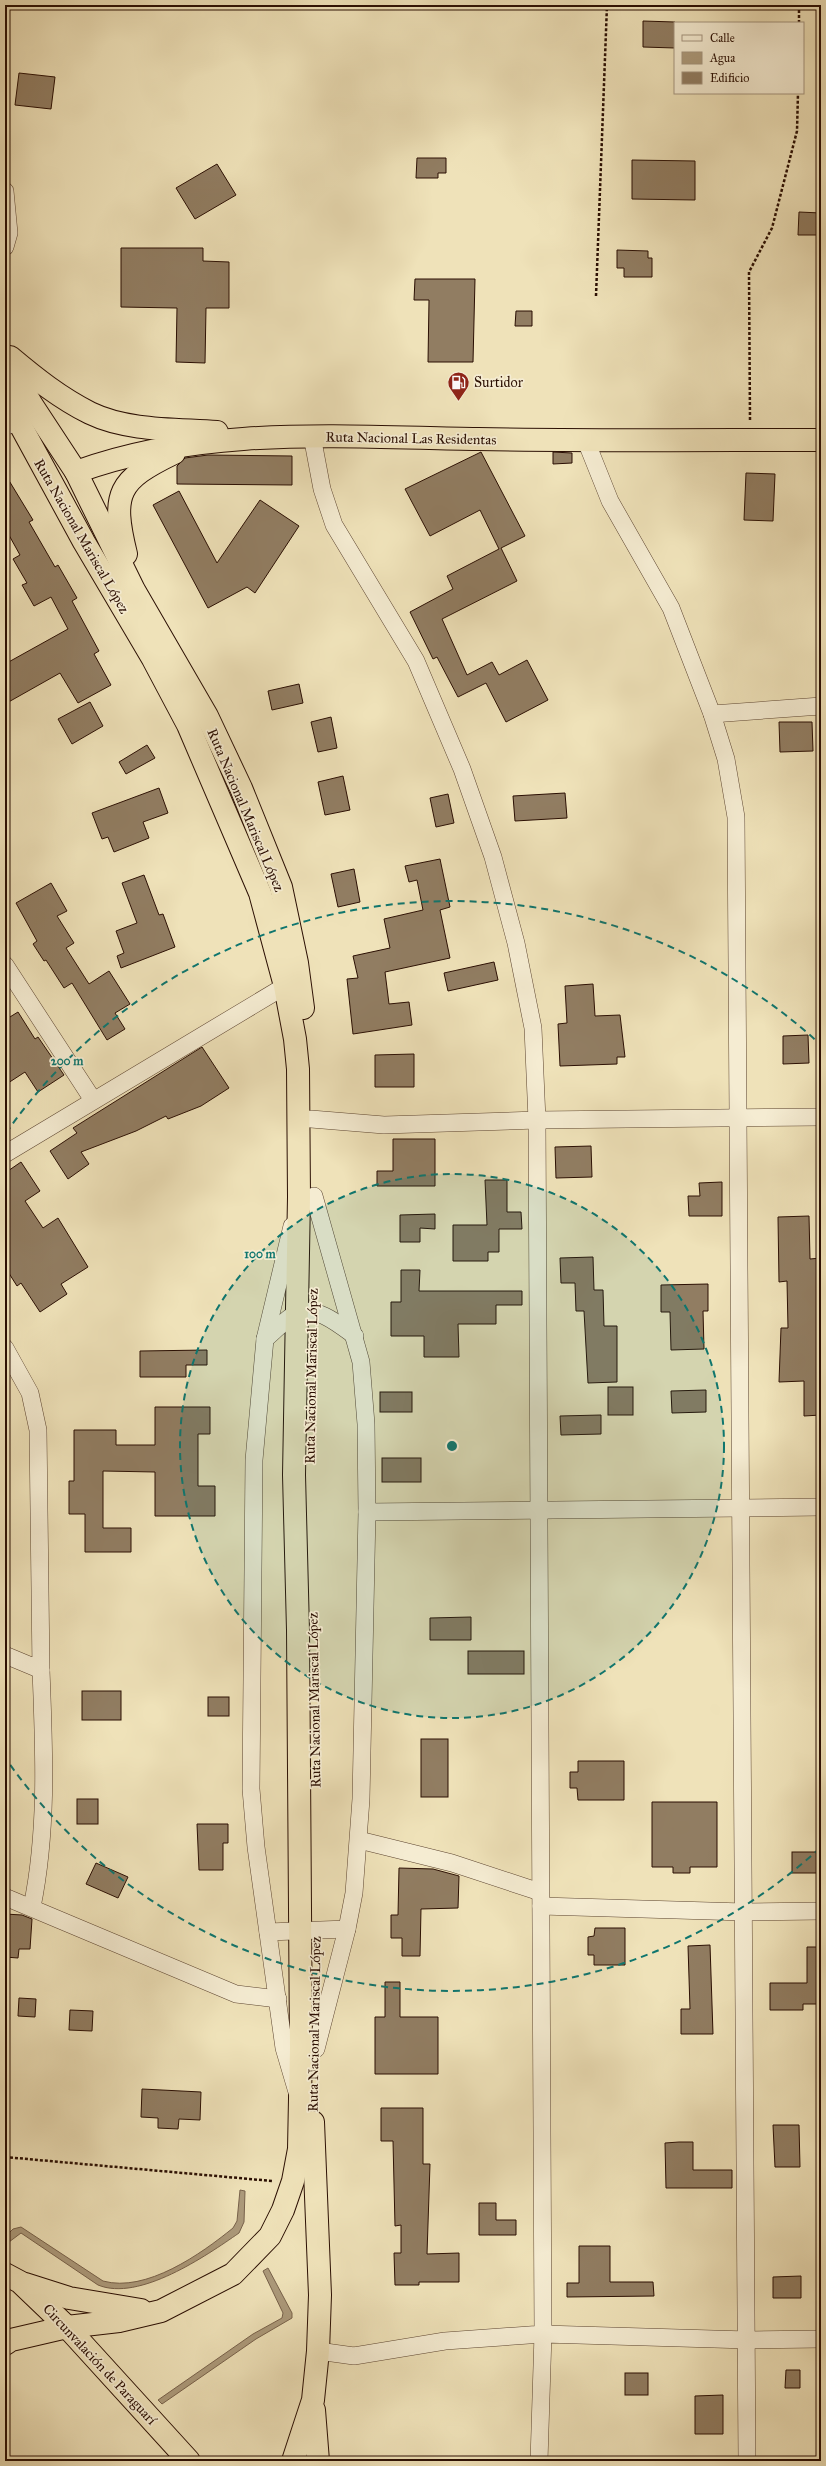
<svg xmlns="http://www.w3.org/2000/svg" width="826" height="2466" font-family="'IM FELL Great Primer',serif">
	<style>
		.water { fill: #ac9a7b; stroke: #78624b }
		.building { fill: #917d62; stroke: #2b0f03 }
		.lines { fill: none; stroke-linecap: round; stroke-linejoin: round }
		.minor-casing { stroke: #5c4430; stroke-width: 18 }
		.highway-casing { stroke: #2b0f03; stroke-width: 24 }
		.path { stroke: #2b0f03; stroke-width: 2.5; stroke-dasharray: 3 2; stroke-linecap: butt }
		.minor { stroke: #f5ecd2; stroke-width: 17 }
		.highway { stroke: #efe2b9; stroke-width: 22 }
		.ring { fill: none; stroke: #0f766e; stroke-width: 2; stroke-dasharray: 7 5 }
		.labels { text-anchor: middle; stroke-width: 3.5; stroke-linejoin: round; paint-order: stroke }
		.poi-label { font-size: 14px; fill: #2b0f03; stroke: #f5ecd2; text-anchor: start }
		.street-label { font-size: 14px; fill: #2b0f03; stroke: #f5ecd2 }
		.centre { fill: #0f766e; stroke: #f5ecd2; stroke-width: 2 }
		.ring-label { font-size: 12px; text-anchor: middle; font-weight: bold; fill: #0f766e; stroke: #f5ecd2; stroke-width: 3.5; stroke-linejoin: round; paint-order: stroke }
	</style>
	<rect width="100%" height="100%" fill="#efe2b9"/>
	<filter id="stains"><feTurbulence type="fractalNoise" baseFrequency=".005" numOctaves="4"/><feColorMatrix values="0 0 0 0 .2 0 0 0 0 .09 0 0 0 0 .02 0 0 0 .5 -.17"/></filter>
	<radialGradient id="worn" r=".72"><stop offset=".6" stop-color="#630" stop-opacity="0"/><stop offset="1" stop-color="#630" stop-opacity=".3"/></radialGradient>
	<g class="water">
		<path d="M 240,2190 L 245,2191 L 244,2222 L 239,2233 C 206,2256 139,2302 98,2285 L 21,2233 L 5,2245 L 5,2237 L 13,2229 L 21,2227 L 103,2281 C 146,2293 201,2254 233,2228 L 237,2221 Z"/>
		<path d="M 268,2268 L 292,2313 L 292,2318 L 256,2339 L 162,2404 L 158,2400 L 253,2334 L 282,2318 L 283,2313 L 263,2271 Z"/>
	</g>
	<g class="building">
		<path d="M 643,21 L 675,22 L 675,48 L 643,47 Z"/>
		<path d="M 19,73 L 55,77 L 51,109 L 15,105 Z"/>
		<path d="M 417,158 L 446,158 L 446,173 L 438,173 L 438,178 L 416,178 Z"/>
		<path d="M 632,160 L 695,161 L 695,200 L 632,199 Z"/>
		<path d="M 217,164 L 236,195 L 195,219 L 176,188 Z"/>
		<path d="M 799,212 L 821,213 L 821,235 L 798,235 Z"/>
		<path d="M 121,248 L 203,248 L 203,261 L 229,262 L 229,308 L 206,308 L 205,363 L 176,362 L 177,308 L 121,307 Z"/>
		<path d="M 617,250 L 648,251 L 648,258 L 652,258 L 652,277 L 624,277 L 624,268 L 617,268 Z"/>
		<path d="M 415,279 L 475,279 L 473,362 L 428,362 L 429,300 L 414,300 Z"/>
		<path d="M 516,311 L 532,311 L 532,326 L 515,326 Z"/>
		<path d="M 481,452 L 525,536 L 501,548 L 517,581 L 442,619 L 467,675 L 492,662 L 499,675 L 527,660 L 548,700 L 506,722 L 486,683 L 458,697 L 437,657 L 433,659 L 410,612 L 453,589 L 447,576 L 499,549 L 480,510 L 430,536 L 405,489 Z"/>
		<path d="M 553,452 L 572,453 L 572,463 L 553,464 Z"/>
		<path d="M 208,455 L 292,456 L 292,485 L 177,484 L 177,466 L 185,458 Z"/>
		<path d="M 746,473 L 775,474 L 773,521 L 744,520 Z"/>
		<path d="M 5,474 L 33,520 L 29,522 L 55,567 L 58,565 L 77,598 L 72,601 L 99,651 L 94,654 L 111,685 L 78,703 L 60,673 L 5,704 L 5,664 L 68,629 L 51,597 L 34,606 L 22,585 L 27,583 L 13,559 L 20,555 L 5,528 Z"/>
		<path d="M 179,491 L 217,563 L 260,500 L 299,526 L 255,593 L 247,587 L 208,608 L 153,505 Z"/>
		<path d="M 299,684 L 303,703 L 272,710 L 268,691 Z"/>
		<path d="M 90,702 L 103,726 L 72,744 L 58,719 Z"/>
		<path d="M 331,717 L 337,748 L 318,752 L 311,722 Z"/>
		<path d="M 779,722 L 812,722 L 813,751 L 780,752 Z"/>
		<path d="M 147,745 L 155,758 L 126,774 L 119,762 Z"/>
		<path d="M 343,776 L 350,810 L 325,815 L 318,782 Z"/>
		<path d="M 159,788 L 168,813 L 143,822 L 149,838 L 114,852 L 108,837 L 102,839 L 92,813 Z"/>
		<path d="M 565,793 L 567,818 L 515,821 L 513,796 Z"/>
		<path d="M 448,794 L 454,823 L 436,827 L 430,798 Z"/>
		<path d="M 440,859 L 450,907 L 440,910 L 450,958 L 385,972 L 389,1004 L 409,1002 L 412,1025 L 353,1034 L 347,979 L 358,978 L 353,956 L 390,948 L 384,919 L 423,910 L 417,880 L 409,882 L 405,866 Z"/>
		<path d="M 354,869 L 360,902 L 338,907 L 331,874 Z"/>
		<path d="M 144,875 L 159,915 L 163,914 L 175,947 L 121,968 L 117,956 L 124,953 L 116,931 L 137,923 L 122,883 Z"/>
		<path d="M 51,883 L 67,911 L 57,916 L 74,943 L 66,948 L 89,984 L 109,971 L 130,1004 L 115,1013 L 125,1029 L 107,1040 L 72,983 L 64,988 L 46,960 L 44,961 L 33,944 L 37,941 L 16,903 Z"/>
		<path d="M 494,962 L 498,980 L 448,991 L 444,973 Z"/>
		<path d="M 593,984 L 595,1016 L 620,1015 L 625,1057 L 617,1057 L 617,1064 L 560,1066 L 558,1024 L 567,1023 L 565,986 Z"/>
		<path d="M 18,1012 L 35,1039 L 38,1037 L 64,1075 L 38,1092 L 25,1072 L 5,1085 L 5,1020 Z"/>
		<path d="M 808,1035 L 809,1063 L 783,1064 L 783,1036 Z"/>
		<path d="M 202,1047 L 229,1088 L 201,1106 L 168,1119 L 166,1116 L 136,1131 L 81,1152 L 89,1164 L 68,1179 L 50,1151 L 77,1133 L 73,1128 Z"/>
		<path d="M 414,1054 L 414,1087 L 375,1087 L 375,1055 Z"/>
		<path d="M 393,1139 L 435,1139 L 435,1186 L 377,1186 L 377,1171 L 393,1171 Z"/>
		<path d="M 591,1146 L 592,1177 L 556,1178 L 555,1147 Z"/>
		<path d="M 21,1162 L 40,1191 L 25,1201 L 43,1228 L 58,1218 L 88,1267 L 61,1284 L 67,1294 L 40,1312 L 21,1283 L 17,1286 L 5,1267 L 5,1173 Z"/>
		<path d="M 485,1180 L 507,1180 L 507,1212 L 521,1212 L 522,1229 L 499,1229 L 499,1252 L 488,1252 L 488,1261 L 453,1261 L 453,1225 L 487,1225 Z"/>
		<path d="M 722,1182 L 722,1216 L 689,1216 L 688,1196 L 700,1196 L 699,1183 Z"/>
		<path d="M 435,1214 L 435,1229 L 420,1228 L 420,1242 L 400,1242 L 400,1215 Z"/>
		<path d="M 809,1216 L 810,1259 L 821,1258 L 821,1281 L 817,1281 L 818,1327 L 821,1327 L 821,1355 L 817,1355 L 818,1385 L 821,1385 L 821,1415 L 804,1416 L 804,1381 L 779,1382 L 781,1328 L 788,1328 L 787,1281 L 779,1282 L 778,1217 Z"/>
		<path d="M 593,1257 L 594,1290 L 603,1290 L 604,1326 L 617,1326 L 617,1382 L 588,1383 L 584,1311 L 576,1311 L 575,1283 L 561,1283 L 560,1258 Z"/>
		<path d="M 401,1270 L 420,1270 L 419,1291 L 522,1291 L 522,1305 L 496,1305 L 496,1324 L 458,1324 L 459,1357 L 424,1357 L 424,1336 L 391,1336 L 391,1302 L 401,1302 Z"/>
		<path d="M 708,1284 L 708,1311 L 703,1311 L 704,1349 L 671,1350 L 670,1312 L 661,1312 L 661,1285 Z"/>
		<path d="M 207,1350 L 207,1365 L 186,1365 L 186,1377 L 140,1377 L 140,1351 Z"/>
		<rect x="608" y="1387" width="25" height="28"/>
		<path d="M 706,1390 L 706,1412 L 672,1413 L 671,1391 Z"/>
		<rect x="380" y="1392" width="32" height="20"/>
		<path d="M 155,1407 L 210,1407 L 210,1434 L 198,1434 L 198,1486 L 215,1486 L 215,1516 L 155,1516 L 155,1472 L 103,1471 L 103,1528 L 131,1528 L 131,1552 L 85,1552 L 85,1514 L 69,1514 L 69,1481 L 74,1481 L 74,1430 L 116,1430 L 116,1445 L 155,1445 Z"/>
		<path d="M 601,1415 L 601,1434 L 561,1435 L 560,1416 Z"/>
		<rect x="382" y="1458" width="39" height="24"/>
		<path d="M 471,1617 L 471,1640 L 430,1640 L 430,1618 Z"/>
		<rect x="468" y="1651" width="56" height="23"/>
		<rect x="82" y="1691" width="39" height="29"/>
		<rect x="208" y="1697" width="21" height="19"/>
		<rect x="421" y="1739" width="27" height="58"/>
		<path d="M 578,1761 L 624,1761 L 624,1800 L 578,1800 L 577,1788 L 570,1788 L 570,1772 L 578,1772 Z"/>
		<rect x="77" y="1799" width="21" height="25"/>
		<path d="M 652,1802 L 717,1802 L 717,1867 L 690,1867 L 690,1873 L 673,1873 L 673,1867 L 652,1867 Z"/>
		<path d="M 197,1824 L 228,1824 L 228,1843 L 223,1843 L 223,1870 L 199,1870 Z"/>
		<rect x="792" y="1852" width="27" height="21"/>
		<path d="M 96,1863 L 128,1877 L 118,1898 L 86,1884 Z"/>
		<path d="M 399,1868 L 433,1869 L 459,1876 L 458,1908 L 421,1909 L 420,1956 L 402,1956 L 402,1938 L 391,1938 L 391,1915 L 398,1915 Z"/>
		<path d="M 5,1914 L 22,1915 L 32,1919 L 30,1949 L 19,1949 L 18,1958 L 5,1957 Z"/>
		<path d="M 595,1928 L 625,1928 L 625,1965 L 594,1965 L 594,1955 L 588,1955 L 588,1937 L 594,1936 Z"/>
		<path d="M 710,1945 L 713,2034 L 681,2034 L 681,2009 L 690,2009 L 688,1946 Z"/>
		<path d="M 807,1947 L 821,1947 L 821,2004 L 803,2004 L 803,2010 L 770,2010 L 770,1983 L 807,1983 Z"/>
		<path d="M 385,1982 L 400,1982 L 400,2017 L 438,2017 L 438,2074 L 375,2074 L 375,2017 L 385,2017 Z"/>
		<path d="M 19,1998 L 36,1999 L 35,2017 L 18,2016 Z"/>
		<path d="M 70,2010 L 93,2011 L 92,2031 L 69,2030 Z"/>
		<path d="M 142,2089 L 201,2092 L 200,2120 L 179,2119 L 178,2129 L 158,2128 L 158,2118 L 141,2117 Z"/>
		<path d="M 381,2108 L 423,2108 L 423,2164 L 430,2164 L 427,2254 L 459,2253 L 459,2282 L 419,2282 L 419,2285 L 395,2285 L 394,2253 L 401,2253 L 401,2225 L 395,2226 L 393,2141 L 381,2141 Z"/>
		<path d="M 773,2125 L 799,2125 L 800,2167 L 775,2167 Z"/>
		<path d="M 679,2142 L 693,2142 L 693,2170 L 732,2170 L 732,2188 L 666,2188 L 665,2143 Z"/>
		<path d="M 479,2203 L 496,2203 L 496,2220 L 516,2220 L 516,2235 L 479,2235 Z"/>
		<path d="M 579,2246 L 610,2246 L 610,2282 L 653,2282 L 654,2296 L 567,2297 L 567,2283 L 579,2283 Z"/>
		<path d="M 801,2276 L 801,2298 L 773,2298 L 773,2277 Z"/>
		<path d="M 786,2370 L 800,2370 L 800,2388 L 785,2388 Z"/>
		<rect x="625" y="2373" width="23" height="22"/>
		<path d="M 723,2395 L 723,2434 L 695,2434 L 695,2396 Z"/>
	</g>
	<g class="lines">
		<defs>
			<g id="minor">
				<path d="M 5,191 L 9,233 L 5,247"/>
				<path d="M 5,427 L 16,420"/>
				<path d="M 312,436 L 322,489 L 334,525 L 416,661 L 462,769 L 493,857 L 516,943 L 533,1028 L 537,1120 L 543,2334 L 445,2341 L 354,2356 L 318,2351"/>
				<path d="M 586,441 L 610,501 L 671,608 L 712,714 L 726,759 L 736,817 L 747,2461"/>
				<path d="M 712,714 L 821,706"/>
				<path d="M 5,965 L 93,1100"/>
				<path d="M 311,1119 L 384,1125 L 537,1120 L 821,1117"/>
				<path d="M 5,1154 L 285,986"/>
				<path d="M 314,1196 L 361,1362 L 366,1424 L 367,1512 L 361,1799 L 354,1893 L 347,1929 L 316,2049"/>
				<path d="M 292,1226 L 265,1339 L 254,1460 L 251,1789 L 256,1847 L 284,2048 L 297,2092"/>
				<path d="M 265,1339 C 274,1332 286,1318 297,1313 C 316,1305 340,1325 355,1336"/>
				<path d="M 5,1348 L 30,1393 L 38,1430 L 41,1670 L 5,1655"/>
				<path d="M 367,1512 L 821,1507"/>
				<path d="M 359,1840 L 452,1863 L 540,1892"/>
				<path d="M 5,1897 L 236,1994 L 278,1999"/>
				<path d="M 541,1906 L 744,1912 L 821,1911"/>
				<path d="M 32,1907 C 48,1829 44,1749 41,1670"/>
				<path d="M 268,1932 L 347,1929"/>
				<path d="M 539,2461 L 543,2334 L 748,2340 L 821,2339"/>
			</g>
			<g id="highway">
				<path d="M 10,357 C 35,378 60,398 90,413 C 127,431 176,429 217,432"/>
				<path d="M 5,359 L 32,405 L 76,472 L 134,590 L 207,716 L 241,788 L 281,887 L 297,963 L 303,1008"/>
				<path d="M 5,397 L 84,542 L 153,659 L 188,725 L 260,893 L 285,986 L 295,1039 L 298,1069 L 299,1197 L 294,1475 L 298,1630 L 301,2048 L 299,2149 L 293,2181 L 283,2210 L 270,2236 L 233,2274 L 161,2311 L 119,2321 L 67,2327 L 11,2340 L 5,2344"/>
				<path d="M 76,472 C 204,425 345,437 478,439 C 593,441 707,440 821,440"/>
				<path d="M 126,554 C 111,493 118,480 174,453"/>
				<path d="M 5,2274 L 20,2282 L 67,2327 L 189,2461"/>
				<path d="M 25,2284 L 69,2298 L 141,2310"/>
				<path d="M 314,2410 L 318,2461"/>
				<path d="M 293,2461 L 313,2400 L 318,2351 L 320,2295 L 313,2122"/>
			</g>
		</defs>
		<use href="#minor" class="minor-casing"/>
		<use href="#highway" class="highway-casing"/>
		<g class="path">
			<path d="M 799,23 L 799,5"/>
			<path d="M 596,296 L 607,5"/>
			<path d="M 750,420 L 749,272 L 772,228 L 797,131 L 798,93"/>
			<path d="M 5,2157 L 272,2181"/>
		</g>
		<use href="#minor" class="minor"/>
		<use href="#highway" class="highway"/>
	</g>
	<circle cx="452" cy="1446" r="272" fill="#0f766e" fill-opacity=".12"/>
	<g class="ring">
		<circle cx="452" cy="1446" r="272"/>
		<path d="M820 1848A545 545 0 0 1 6 1759M6 1133A545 545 0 0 1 820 1044"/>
	</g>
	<defs>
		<symbol id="fuel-pin" viewBox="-11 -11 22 30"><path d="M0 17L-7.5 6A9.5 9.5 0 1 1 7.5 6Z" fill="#8f2418" stroke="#f5ecd2"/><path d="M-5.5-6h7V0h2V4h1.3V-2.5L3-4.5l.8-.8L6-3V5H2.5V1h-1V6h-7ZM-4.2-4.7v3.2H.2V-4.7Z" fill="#fff"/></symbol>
	</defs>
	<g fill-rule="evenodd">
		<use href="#fuel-pin" x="446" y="370" width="25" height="34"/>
	</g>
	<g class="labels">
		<g class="poi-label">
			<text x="474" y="387">Surtidor</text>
		</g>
		<g class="street-label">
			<text transform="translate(411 438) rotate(1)" y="5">Ruta Nacional Las Residentas</text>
			<text transform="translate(82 536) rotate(60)" y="5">Ruta Nacional Mariscal López</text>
			<text transform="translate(246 810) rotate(67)" y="5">Ruta Nacional Mariscal López</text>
			<text transform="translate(311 1376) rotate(-89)" y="5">Ruta Nacional Mariscal López</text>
			<text transform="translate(314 1700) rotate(-91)" y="5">Ruta Nacional Mariscal López</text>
			<text transform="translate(314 2024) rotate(-89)" y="5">Ruta Nacional Mariscal López</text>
			<text transform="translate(100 2364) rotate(47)" y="5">Circunvalación de Paraguarí</text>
		</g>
	</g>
	<circle cx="452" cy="1446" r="6" class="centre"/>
	<g class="ring-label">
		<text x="67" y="1065">200 m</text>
		<text x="260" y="1258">100 m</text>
	</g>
	<rect width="826" height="2466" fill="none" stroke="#efe2b9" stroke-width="20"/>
	<rect x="6" y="6" width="814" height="2454" fill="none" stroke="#2b0f03" stroke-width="2"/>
	<rect x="10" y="10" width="806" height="2446" fill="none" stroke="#2b0f03"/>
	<rect x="674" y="22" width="130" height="72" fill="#f5ecd2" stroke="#a4947f"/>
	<rect x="682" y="35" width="20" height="6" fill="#f5ecd2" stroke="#a4947f"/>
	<text x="710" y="42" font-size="12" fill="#2b0f03">Calle</text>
	<rect x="682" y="52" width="20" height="12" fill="#ac9a7b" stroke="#a4947f"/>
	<text x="710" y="62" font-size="12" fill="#2b0f03">Agua</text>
	<rect x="682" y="72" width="20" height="12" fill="#917d62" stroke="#a4947f"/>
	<text x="710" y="82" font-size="12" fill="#2b0f03">Edificio</text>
	<rect width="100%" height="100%" filter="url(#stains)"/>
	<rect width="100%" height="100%" fill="url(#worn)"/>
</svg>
